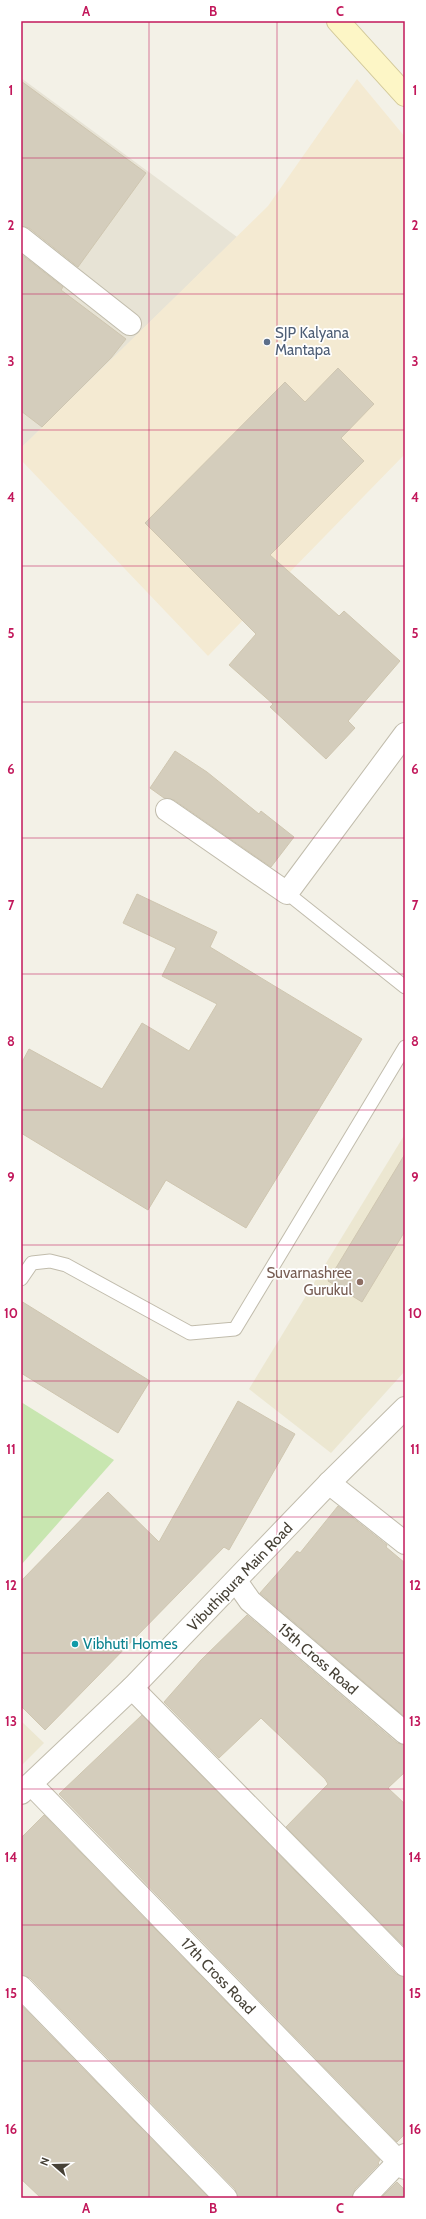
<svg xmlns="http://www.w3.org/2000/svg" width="426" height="2219" font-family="Cabin,sans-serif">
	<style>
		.residential { fill: #e7e3d5 }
		.commercial { fill: #f4ead2 }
		.education { fill: #ece7d1 }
		.green { fill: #c8e6b0 }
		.building { fill: #d4cdbc; stroke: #cfc6b0 }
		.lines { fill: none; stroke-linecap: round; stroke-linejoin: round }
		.service-casing { stroke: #c1bcac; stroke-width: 15 }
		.minor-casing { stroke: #c1bcac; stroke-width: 24 }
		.tertiary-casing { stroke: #c1bcac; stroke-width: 24 }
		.secondary-casing { stroke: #d2c898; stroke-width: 24 }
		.service { stroke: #fff; stroke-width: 13 }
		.minor { stroke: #fff; stroke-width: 22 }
		.tertiary { stroke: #fff; stroke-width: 22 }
		.secondary { stroke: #fdf6c6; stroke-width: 22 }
		.grid { fill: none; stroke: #c2185b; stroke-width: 1; stroke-opacity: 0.55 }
		.service-dot { fill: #5c6f8a; stroke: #fff; stroke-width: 1.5 }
		.education-dot { fill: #8d6e63; stroke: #fff; stroke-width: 1.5 }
		.culture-dot { fill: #0f9aa8; stroke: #fff; stroke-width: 1.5 }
		.labels { text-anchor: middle; stroke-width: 3.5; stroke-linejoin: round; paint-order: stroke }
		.service-label { font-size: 15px; fill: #4e5e75; stroke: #fff; text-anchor: start }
		.education-label { font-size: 15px; fill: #785e54; stroke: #fff; text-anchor: end }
		.street-label { font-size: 15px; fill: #464136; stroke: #fff }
		.culture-label { font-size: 15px; fill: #0d838f; stroke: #fff; text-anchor: start }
		.neatline { fill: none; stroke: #c2185b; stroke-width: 1.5 }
		.grid-label { font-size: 13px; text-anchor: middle; font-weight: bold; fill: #c2185b }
	</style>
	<rect width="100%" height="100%" fill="#f3f1e7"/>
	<path class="residential" d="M 21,78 L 237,237 L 21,448 Z"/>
	<path class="commercial" d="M 357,79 L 405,137 L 405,454 L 208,656 L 21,460 L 21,448 L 268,206 Z"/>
	<g class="education">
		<path d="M 405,1134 L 405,1371 L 331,1453 L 249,1389 Z"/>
		<path d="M 21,1721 L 44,1743 L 21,1766 Z"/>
	</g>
	<path class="green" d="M 21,1402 L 114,1460 L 21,1565 Z"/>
	<g class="building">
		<path d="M 21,81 L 146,173 L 78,267 L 29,228 L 21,226 Z"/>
		<path d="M 21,254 L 63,287 L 61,290 L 126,339 L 111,358 L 42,427 L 21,411 Z"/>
		<path d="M 338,368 L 374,404 L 341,438 L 364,461 L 270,555 L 339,616 L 344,611 L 400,661 L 348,721 L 355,728 L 326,759 L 270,707 L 273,704 L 229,665 L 256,634 L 145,523 L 285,382 L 305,402 Z"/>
		<path d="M 175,751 L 207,772 L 259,814 L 261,811 L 294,837 L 271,867 L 174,800 L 164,798 L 150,788 Z"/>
		<path d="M 137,894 L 217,932 L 210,947 L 362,1039 L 246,1228 L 166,1180 L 148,1210 L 21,1133 L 21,1064 L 29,1049 L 102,1089 L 142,1023 L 189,1051 L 217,1004 L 162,976 L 176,948 L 123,923 Z"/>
		<path d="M 405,1154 L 405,1231 L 362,1302 L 328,1281 Z"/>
		<path d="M 21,1301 L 150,1381 L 118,1433 L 21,1373 Z"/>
		<path d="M 238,1401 L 295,1434 L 229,1550 L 224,1547 L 45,1730 L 21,1706 L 21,1581 L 108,1492 L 159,1542 Z"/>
		<path d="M 338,1506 L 387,1545 L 386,1547 L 405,1563 L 405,1717 L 260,1593 L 297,1551 L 300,1553 Z"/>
		<path d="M 247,1615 L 397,1743 L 405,1745 L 405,1772 L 388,1788 L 405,1804 L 405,1947 L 286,1827 L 328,1784 L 325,1779 L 261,1718 L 219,1758 L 164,1702 L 201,1660 Z"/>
		<path d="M 142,1715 L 396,1974 L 405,1977 L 405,2134 L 397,2142 L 59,1794 Z"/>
		<path d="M 44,1815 L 380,2160 L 378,2163 L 379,2164 L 355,2189 L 352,2198 L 238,2198 L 235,2189 L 30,1978 L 21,1975 L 21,1838 Z"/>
		<path d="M 21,2005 L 209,2198 L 41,2198 L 21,2179 Z"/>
		<path d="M 397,2182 L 405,2190 L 405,2198 L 381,2198 Z"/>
	</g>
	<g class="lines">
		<defs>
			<g id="service">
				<path d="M 287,893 L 405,987"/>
				<path d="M 21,1279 L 32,1263 L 50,1261 L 66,1265 L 190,1333 L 235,1329 L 405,1047"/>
			</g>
			<g id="minor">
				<path d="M 21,238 L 130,324"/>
				<path d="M 167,810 L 287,893 L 405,734"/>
				<path d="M 329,1483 L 405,1543"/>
				<path d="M 236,1581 L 250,1601 L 405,1733"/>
				<path d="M 132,1688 L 405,1965"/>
				<path d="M 31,1784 L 405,2168"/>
				<path d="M 21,1987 L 226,2198"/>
				<path d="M 364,2198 L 405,2155"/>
			</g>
			<path id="tertiary" d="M 21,1793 L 132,1688 L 329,1483 L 405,1408"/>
			<path id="secondary" d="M 338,21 L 405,95"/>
		</defs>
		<use href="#service" class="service-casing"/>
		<use href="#minor" class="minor-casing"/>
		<use href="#tertiary" class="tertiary-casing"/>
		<use href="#secondary" class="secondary-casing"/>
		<use href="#service" class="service"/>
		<use href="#minor" class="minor"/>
		<use href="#tertiary" class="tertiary"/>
		<use href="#secondary" class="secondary"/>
	</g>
	<path class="grid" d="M 149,21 L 149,2198M 277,21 L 277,2198M 21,158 L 405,158M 21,294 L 405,294M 21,430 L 405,430M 21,566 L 405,566M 21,702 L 405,702M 21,838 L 405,838M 21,974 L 405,974M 21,1110 L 405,1110M 21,1245 L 405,1245M 21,1381 L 405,1381M 21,1517 L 405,1517M 21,1653 L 405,1653M 21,1789 L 405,1789M 21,1925 L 405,1925M 21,2061 L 405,2061"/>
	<circle class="service-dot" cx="267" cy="342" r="4"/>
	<circle class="education-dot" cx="360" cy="1282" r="4"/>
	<circle class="culture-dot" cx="75" cy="1644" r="4"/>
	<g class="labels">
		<g class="service-label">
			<text x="275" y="338">SJP Kalyana<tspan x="275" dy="17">Mantapa</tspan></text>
		</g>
		<g class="education-label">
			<text x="352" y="1278">Suvarnashree<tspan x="352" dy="17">Gurukul</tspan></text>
		</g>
		<g class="street-label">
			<text transform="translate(240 1577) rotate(-46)" y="5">Vibuthipura Main Road</text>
			<text transform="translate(318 1659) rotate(41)" y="5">15th Cross Road</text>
			<text transform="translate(218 1976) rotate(46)" y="5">17th Cross Road</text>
		</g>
		<g class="culture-label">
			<text x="83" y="1649">Vibhuti Homes</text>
		</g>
	</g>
	<rect width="426" height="2219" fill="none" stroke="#ffffff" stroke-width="44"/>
	<g transform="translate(54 2165) rotate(290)" stroke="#ffffff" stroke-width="3" paint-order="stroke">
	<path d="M0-3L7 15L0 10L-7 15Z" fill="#464136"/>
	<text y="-6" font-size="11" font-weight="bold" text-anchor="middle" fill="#464136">N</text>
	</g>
	<rect x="22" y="22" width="382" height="2175" class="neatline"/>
	<g class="grid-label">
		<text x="86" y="16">A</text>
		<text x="213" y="16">B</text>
		<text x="340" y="16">C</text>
		<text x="11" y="95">1</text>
		<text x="415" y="95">1</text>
		<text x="11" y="230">2</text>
		<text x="415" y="230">2</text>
		<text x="11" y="366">3</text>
		<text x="415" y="366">3</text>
		<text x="11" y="502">4</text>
		<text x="415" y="502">4</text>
		<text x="11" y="638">5</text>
		<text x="415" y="638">5</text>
		<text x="11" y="774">6</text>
		<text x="415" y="774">6</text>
		<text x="11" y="910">7</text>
		<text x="415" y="910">7</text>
		<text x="11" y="1046">8</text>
		<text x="415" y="1046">8</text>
		<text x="11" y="1182">9</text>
		<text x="415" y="1182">9</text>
		<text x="11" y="1318">10</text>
		<text x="415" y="1318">10</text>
		<text x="11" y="1454">11</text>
		<text x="415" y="1454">11</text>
		<text x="11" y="1590">12</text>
		<text x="415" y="1590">12</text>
		<text x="11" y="1726">13</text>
		<text x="415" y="1726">13</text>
		<text x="11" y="1862">14</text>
		<text x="415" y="1862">14</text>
		<text x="11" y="1998">15</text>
		<text x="415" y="1998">15</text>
		<text x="11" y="2134">16</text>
		<text x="415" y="2134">16</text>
		<text x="86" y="2213">A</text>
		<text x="213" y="2213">B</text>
		<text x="340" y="2213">C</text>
	</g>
</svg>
